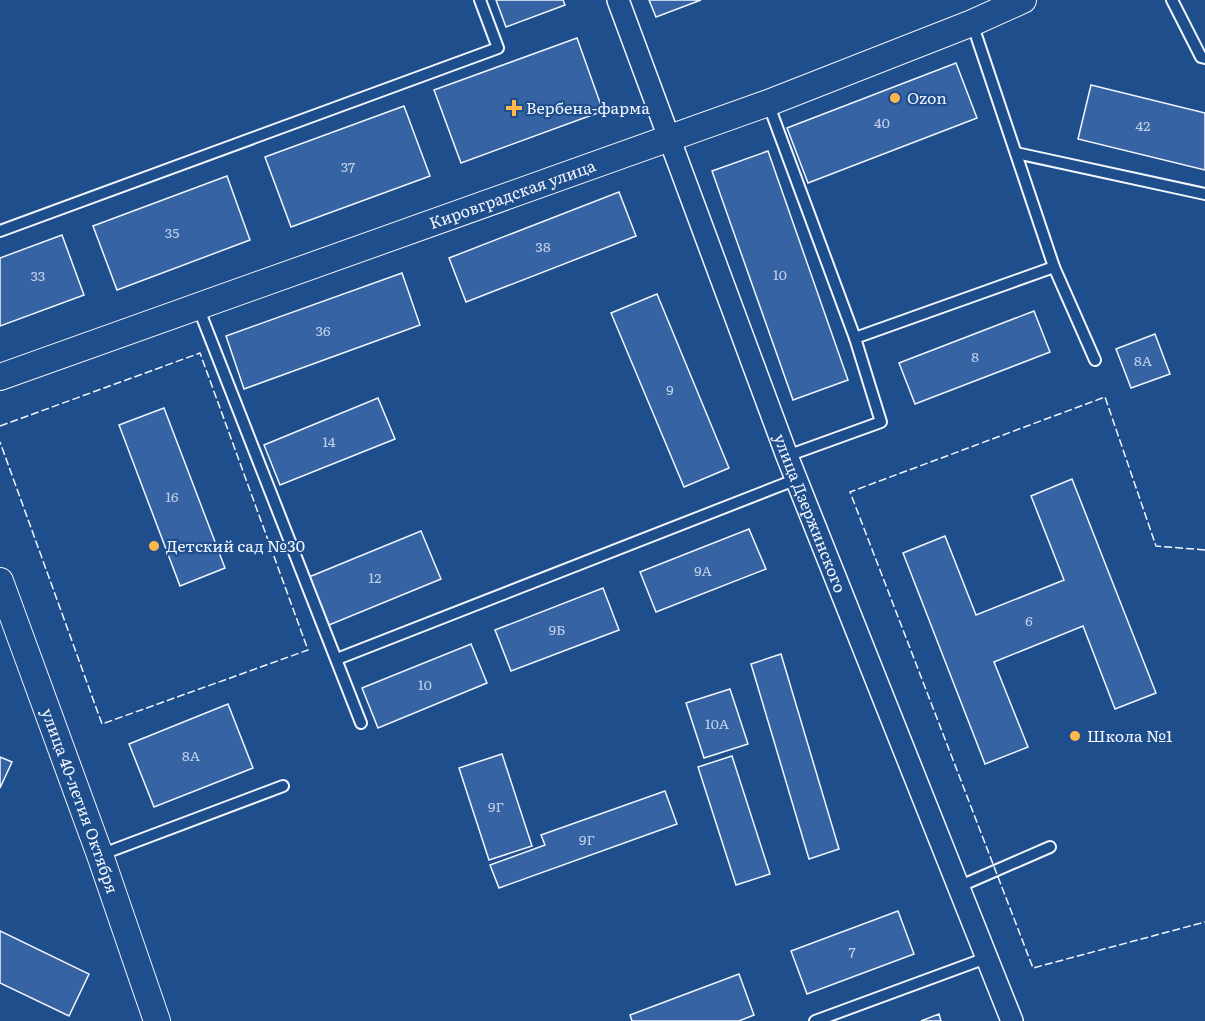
<svg xmlns="http://www.w3.org/2000/svg" width="1205" height="1021" font-family="Literata,serif">
	<style>
		.building { fill: #3563a3; stroke: #f2f6ff; stroke-width: 1.5 }
		.lines { fill: none; stroke-linecap: round; stroke-linejoin: round }
		.service-casing { stroke: #f2f6ff; stroke-width: 14 }
		.minor-casing { stroke: #f2f6ff; stroke-width: 24 }
		.tertiary-casing { stroke: #f2f6ff; stroke-width: 28 }
		.service { stroke: #1f4e8c; stroke-width: 10 }
		.minor { stroke: #1f4e8c; stroke-width: 21 }
		.tertiary { stroke: #1f4e8c; stroke-width: 26 }
		.fence { stroke: #f2f6ff; stroke-width: 1.5; stroke-dasharray: 8 3; stroke-linecap: butt }
		.poi-dot { fill: #ffb74d; stroke: #1f4e8c; stroke-width: 2 }
		.labels { text-anchor: middle; stroke-width: 4.5; stroke-linejoin: round; paint-order: stroke }
		.number-label { font-size: 14px; fill: #c3d1e8 }
		.poi-label { font-size: 16px; fill: #f2f6ff; stroke: #1f4e8c; text-anchor: start }
		.street-label { font-size: 16px; fill: #f2f6ff; stroke: #1f4e8c }
	</style>
	<rect width="100%" height="100%" fill="#1f4e8c"/>
	<g class="building">
		<path d="M 496,0 L 563,0 L 565,5 L 506,27 Z"/>
		<path d="M 649,0 L 701,0 L 656,17 Z"/>
		<path d="M 577,38 L 603,111 L 461,163 L 434,90 Z"/>
		<path d="M 956,63 L 977,118 L 808,183 L 787,128 Z"/>
		<path d="M 1091,85 L 1205,113 L 1205,170 L 1078,139 Z"/>
		<path d="M 404,106 L 430,176 L 291,227 L 265,157 Z"/>
		<path d="M 768,151 L 848,380 L 793,400 L 712,171 Z"/>
		<path d="M 227,176 L 250,240 L 117,290 L 93,226 Z"/>
		<path d="M 619,192 L 636,236 L 466,302 L 449,258 Z"/>
		<path d="M 62,235 L 84,295 L 0,326 L 0,258 Z"/>
		<path d="M 402,273 L 420,325 L 244,389 L 226,336 Z"/>
		<path d="M 657,294 L 729,468 L 684,487 L 611,313 Z"/>
		<path d="M 1034,311 L 1050,352 L 915,404 L 899,363 Z"/>
		<path d="M 1155,334 L 1170,374 L 1131,388 L 1116,349 Z"/>
		<path d="M 378,398 L 395,439 L 280,485 L 264,445 Z"/>
		<path d="M 164,408 L 225,568 L 180,586 L 119,425 Z"/>
		<path d="M 1072,479 L 1156,693 L 1115,709 L 1083,626 L 994,662 L 1028,747 L 985,764 L 903,553 L 945,536 L 976,615 L 1064,580 L 1031,496 Z"/>
		<path d="M 749,529 L 766,569 L 656,612 L 640,572 Z"/>
		<path d="M 421,531 L 441,579 L 329,625 L 309,577 Z"/>
		<path d="M 603,588 L 619,630 L 511,671 L 495,630 Z"/>
		<path d="M 471,644 L 487,683 L 378,728 L 362,688 Z"/>
		<path d="M 781,654 L 839,849 L 809,859 L 751,664 Z"/>
		<path d="M 730,689 L 748,744 L 704,758 L 686,703 Z"/>
		<path d="M 228,704 L 253,768 L 154,807 L 129,744 Z"/>
		<path d="M 502,754 L 532,846 L 489,860 L 459,768 Z"/>
		<path d="M 732,756 L 770,874 L 736,885 L 698,767 Z"/>
		<path d="M 0,757 L 12,762 L 0,788 Z"/>
		<path d="M 665,791 L 677,824 L 499,888 L 490,865 L 545,845 L 541,835 Z"/>
		<path d="M 898,911 L 914,954 L 807,994 L 791,951 Z"/>
		<path d="M 0,931 L 89,974 L 69,1016 L 0,983 Z"/>
		<path d="M 739,974 L 754,1015 L 739,1021 L 632,1021 L 630,1015 Z"/>
		<path d="M 939,1014 L 941,1021 L 921,1021 Z"/>
	</g>
	<g class="lines">
		<defs>
			<g id="service">
				<path d="M 1172,0 L 1201,57 L 1205,58"/>
				<path d="M 972,23 L 1054,267 L 1095,360"/>
				<path d="M 768,103 L 855,338"/>
				<path d="M 1016,153 L 1205,194"/>
				<path d="M 0,231 L 498,48 L 480,0"/>
				<path d="M 198,307 L 361,723"/>
				<path d="M 787,456 L 881,422 L 855,338 L 1054,267"/>
				<path d="M 337,659 L 797,479"/>
				<path d="M 100,855 L 283,786"/>
				<path d="M 958,887 L 1050,847"/>
				<path d="M 815,1021 L 986,958"/>
			</g>
			<g id="minor">
				<path id="s1" d="M 618,0 L 787,456 L 1012,1021"/>
			</g>
			<g id="tertiary">
				<path id="s2" d="M 0,377 L 768,103 L 972,23 L 1023,0"/>
				<path id="s3" d="M 0,581 L 100,855 L 157,1021"/>
			</g>
		</defs>
		<use href="#service" class="service-casing"/>
		<use href="#minor" class="minor-casing"/>
		<use href="#tertiary" class="tertiary-casing"/>
		<use href="#service" class="service"/>
		<use href="#minor" class="minor"/>
		<use href="#tertiary" class="tertiary"/>
		<g class="fence">
			<path d="M 0,426 L 200,353 L 308,650 L 102,724 L 0,442"/>
			<path d="M 1205,550 L 1156,546 L 1105,397 L 850,492 L 1033,968 L 1205,922"/>
		</g>
	</g>
	<g class="poi-dot">
		<circle cx="895" cy="98" r="6"/>
		<path d="M511 99h6v6h6v6h-6v6h-6v-6h-6v-6h6z"/>
		<circle cx="154" cy="546" r="6"/>
		<circle cx="1075" cy="736" r="6"/>
	</g>
	<g class="labels">
		<g class="number-label">
			<text x="882" y="128">40</text>
			<text x="1143" y="131">42</text>
			<text x="348" y="172">37</text>
			<text x="172" y="238">35</text>
			<text x="543" y="252">38</text>
			<text x="780" y="280">10</text>
			<text x="38" y="281">33</text>
			<text x="323" y="336">36</text>
			<text x="975" y="362">8</text>
			<text x="1143" y="366">8А</text>
			<text x="670" y="395">9</text>
			<text x="329" y="447">14</text>
			<text x="172" y="502">16</text>
			<text x="703" y="576">9А</text>
			<text x="375" y="583">12</text>
			<text x="1029" y="626">6</text>
			<text x="557" y="635">9Б</text>
			<text x="425" y="690">10</text>
			<text x="717" y="729">10А</text>
			<text x="191" y="761">8А</text>
			<text x="496" y="812">9Г</text>
			<text x="587" y="845">9Г</text>
			<text x="852" y="957">7</text>
		</g>
		<g class="poi-label">
			<text x="907" y="104">Ozon</text>
			<text x="526" y="114">Вербена-фарма</text>
			<text x="166" y="552">Детский сад №30</text>
			<text x="1087" y="742">Школа №1</text>
		</g>
		<g class="street-label">
			<text dy="6" stroke="none"><textPath href="#s2" startOffset="544">Кировградская улица</textPath></text>
			<text dy="6" stroke="none"><textPath href="#s1" startOffset="548">улица Дзержинского</textPath></text>
			<text dy="6" stroke="none"><textPath href="#s3" startOffset="234">улица 40-летия Октября</textPath></text>
		</g>
	</g>
</svg>
